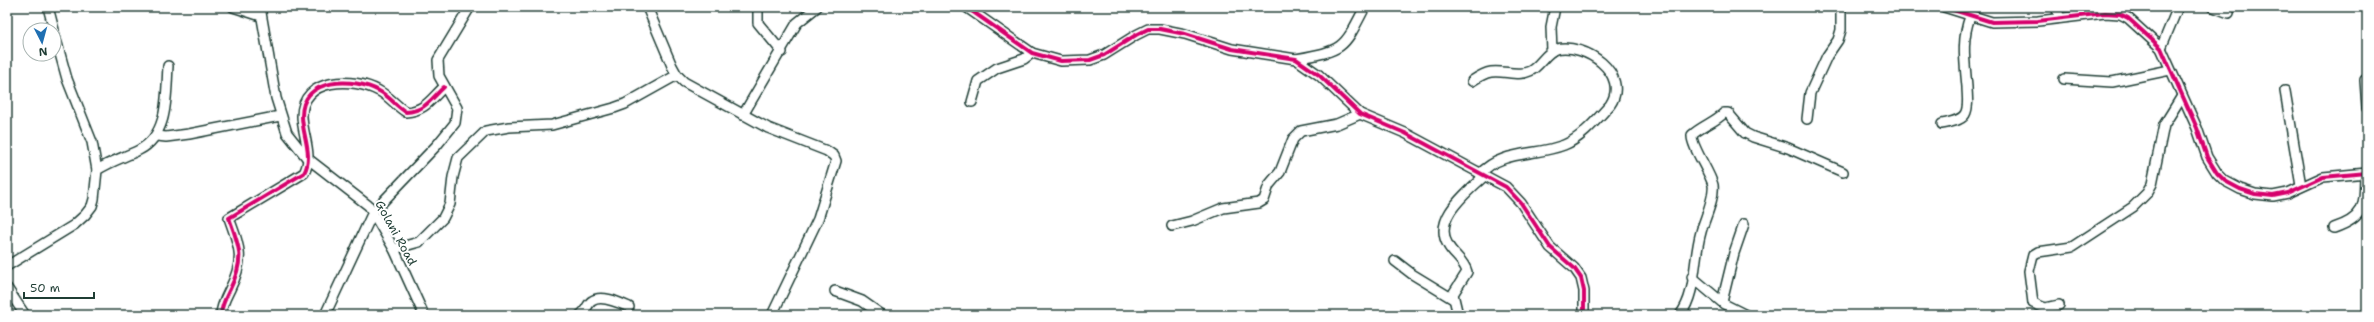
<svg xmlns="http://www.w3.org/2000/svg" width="2374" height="322" font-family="'Shantell Sans',sans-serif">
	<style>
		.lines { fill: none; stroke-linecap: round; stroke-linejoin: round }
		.minor-casing { stroke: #1f3d34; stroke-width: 12 }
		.minor { stroke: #fff; stroke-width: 9 }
		.cycleway-casing { stroke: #fff; stroke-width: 6 }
		.cycleway { stroke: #d6006c; stroke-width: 4 }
		.labels { text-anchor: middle; stroke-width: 4; stroke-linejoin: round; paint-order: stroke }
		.street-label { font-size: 12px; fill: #1f3d34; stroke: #fff }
	</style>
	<rect width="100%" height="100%" fill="#fff"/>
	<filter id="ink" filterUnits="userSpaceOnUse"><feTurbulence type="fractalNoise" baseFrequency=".025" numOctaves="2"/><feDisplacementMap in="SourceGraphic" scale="8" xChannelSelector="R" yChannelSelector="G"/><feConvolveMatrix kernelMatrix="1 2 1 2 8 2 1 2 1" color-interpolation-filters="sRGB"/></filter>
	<g filter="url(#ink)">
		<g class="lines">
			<defs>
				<g id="minor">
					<path d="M 48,7 L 54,30"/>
					<path d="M 233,7 L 261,16"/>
					<path d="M 260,7 L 276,98 L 287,133 L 307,158 L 369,206 L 394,249 L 424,315"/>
					<path d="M 647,7 L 672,66 L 677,75 L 684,82 L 768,128 L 827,151 L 834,156 L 836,161 L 818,219 L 772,315"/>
					<path d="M 758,7 L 758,23 L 782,52"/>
					<path d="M 966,7 L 1032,53 L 1061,61 L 1090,60 L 1104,55 L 1136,35 L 1148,29 L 1160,29 L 1185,34 L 1232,49 L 1296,59 L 1319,75 L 1360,114 L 1405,133 L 1506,187 L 1521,203 L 1550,247 L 1574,268 L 1581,278 L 1584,291 L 1584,315"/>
					<path d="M 1944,7 L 1992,22 L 2038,21 L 2105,13 L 2120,14 L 2128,18 L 2161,48 L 2197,128 L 2207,157 L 2217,173 L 2225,181 L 2240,189 L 2255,194 L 2273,196 L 2288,193 L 2323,177 L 2367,173"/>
					<path d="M 2056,7 L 2060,18"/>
					<path d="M 2213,7 L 2229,13"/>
					<path d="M 54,32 L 67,79 L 92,142 L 97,170"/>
					<path d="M 2161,48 L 2178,7"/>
					<path d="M 1552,51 L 1551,27 L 1555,7"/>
					<path d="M 1296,59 C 1344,50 1343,50 1365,7"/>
					<path d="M 2064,79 L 2112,82 L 2170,70"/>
					<path d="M 2365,80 L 2367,108"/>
					<path d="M 1472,81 C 1478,77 1484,73 1491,72 C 1504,70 1518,77 1530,71 C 1540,66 1546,52 1556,49 C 1585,42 1631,74 1610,105 C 1597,119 1582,138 1564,145 C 1536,156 1501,150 1480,174"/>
					<path d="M 2285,91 L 2301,186"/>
					<path d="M 972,102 L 978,81 L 997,68 L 1024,59 L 1032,53"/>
					<path d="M 743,115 L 797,23 L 817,7"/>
					<path d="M 1807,119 L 1810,93 L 1827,56 L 1838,40 L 1841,30 L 1841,7"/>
					<path d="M 1942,124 C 1950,122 1963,121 1966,112 C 1969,104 1967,95 1967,87 C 1965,63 1961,40 1970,17"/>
					<path d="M 157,136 L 166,137 L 189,134 L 280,116"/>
					<path d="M 1172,226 L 1192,221 L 1223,208 L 1259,203 L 1264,200 L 1269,185 L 1280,172 L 1293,139 L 1301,131 L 1337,124 L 1360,114"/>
					<path d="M 2334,228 C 2367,217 2364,204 2365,173"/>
					<path d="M 394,249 L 419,242 L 443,218 L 450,204 L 453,177 L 458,158 L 486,131 L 509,127 L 552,125 L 614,108 L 625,104 L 677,75"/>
					<path d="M 1395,261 L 1412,274 L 1453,299"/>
					<path d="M 7,266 L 74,225 L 85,215 L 92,206 L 94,199 L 97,170 C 111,161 125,157 139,150 C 169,135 166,95 168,66"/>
					<path d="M 1692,277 L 1724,304 L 1746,315"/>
					<path d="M 7,288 L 25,315"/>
					<path d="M 835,291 L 862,301 L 882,315"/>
					<path d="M 1722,302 L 1734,253 L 1744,224"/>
					<path d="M 2059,305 L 2045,308 L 2033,303 L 2029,271 L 2033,255 L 2038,252 L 2072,247 L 2133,207 L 2147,193 L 2152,184 L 2164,125 L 2182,96"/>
					<path d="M 221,315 C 221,306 226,297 230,289 C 245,259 240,248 229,218 L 304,173 C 314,156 302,134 302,116 C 302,77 354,77 379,91 C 389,96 396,106 406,112 C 425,111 431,99 444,87"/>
					<path d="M 325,315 L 373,212 L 437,145 L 455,123 L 457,108 L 439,76 L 438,60 L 470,7"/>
					<path d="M 580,315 C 586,312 587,304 592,301 C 601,294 620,303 629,307"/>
					<path d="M 1458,315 L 1453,294 L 1467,272 C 1464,260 1453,255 1448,245 C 1432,218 1468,192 1484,176"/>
					<path d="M 1680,315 C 1697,293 1693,259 1701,232 C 1704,220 1715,198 1713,185 C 1710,172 1691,146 1692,135 C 1702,126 1715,122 1724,113 L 1728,113 L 1745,133 L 1753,137 L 1788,148 L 1843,172"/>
				</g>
			</defs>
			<use href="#minor" class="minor-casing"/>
			<use href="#minor" class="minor"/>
			<defs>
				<g id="cycleway">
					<path d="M 966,7 L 1032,53 L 1061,61 L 1090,60 L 1104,55 L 1136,35 L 1148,29 L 1160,29 L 1185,34 L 1232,49 L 1296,59 L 1319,75 L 1360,114 L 1405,133 L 1506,187 L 1521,203 L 1550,247 L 1574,268 L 1581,278 L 1584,291 L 1584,315"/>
					<path d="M 1944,7 L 1992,22 L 2038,21 L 2105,13 L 2120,14 L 2128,18 L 2161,48 L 2197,128 L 2207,157 L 2217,173 L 2225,181 L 2240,189 L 2255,194 L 2273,196 L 2288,193 L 2323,177 L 2367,173"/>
					<path d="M 221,315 C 221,306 226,297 230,289 C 245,259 240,248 229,218 L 304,173 C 314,156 302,134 302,116 C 302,77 354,77 379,91 C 389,96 396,106 406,112 C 425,111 431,99 444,87"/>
				</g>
			</defs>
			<use href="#cycleway" class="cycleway-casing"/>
			<use href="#cycleway" class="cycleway"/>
		</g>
	</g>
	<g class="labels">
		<g class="street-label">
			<text transform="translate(396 233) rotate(61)" y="4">Golani Road</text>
		</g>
	</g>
	<rect width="2374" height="322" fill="none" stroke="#fff" stroke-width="24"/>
	<rect x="12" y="12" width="2350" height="298" fill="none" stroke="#1f3d34" stroke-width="1.5" filter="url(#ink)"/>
	<g transform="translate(42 42) rotate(174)"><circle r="19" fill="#ffffff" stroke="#a5b1ae"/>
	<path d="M0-3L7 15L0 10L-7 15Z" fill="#1f6fb2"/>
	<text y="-6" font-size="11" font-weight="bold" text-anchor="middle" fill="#1f3d34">N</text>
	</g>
	<path d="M24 292v6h70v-6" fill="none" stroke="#1f3d34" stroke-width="2"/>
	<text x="30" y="292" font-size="12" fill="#1f3d34" stroke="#ffffff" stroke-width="3" paint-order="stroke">50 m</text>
</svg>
